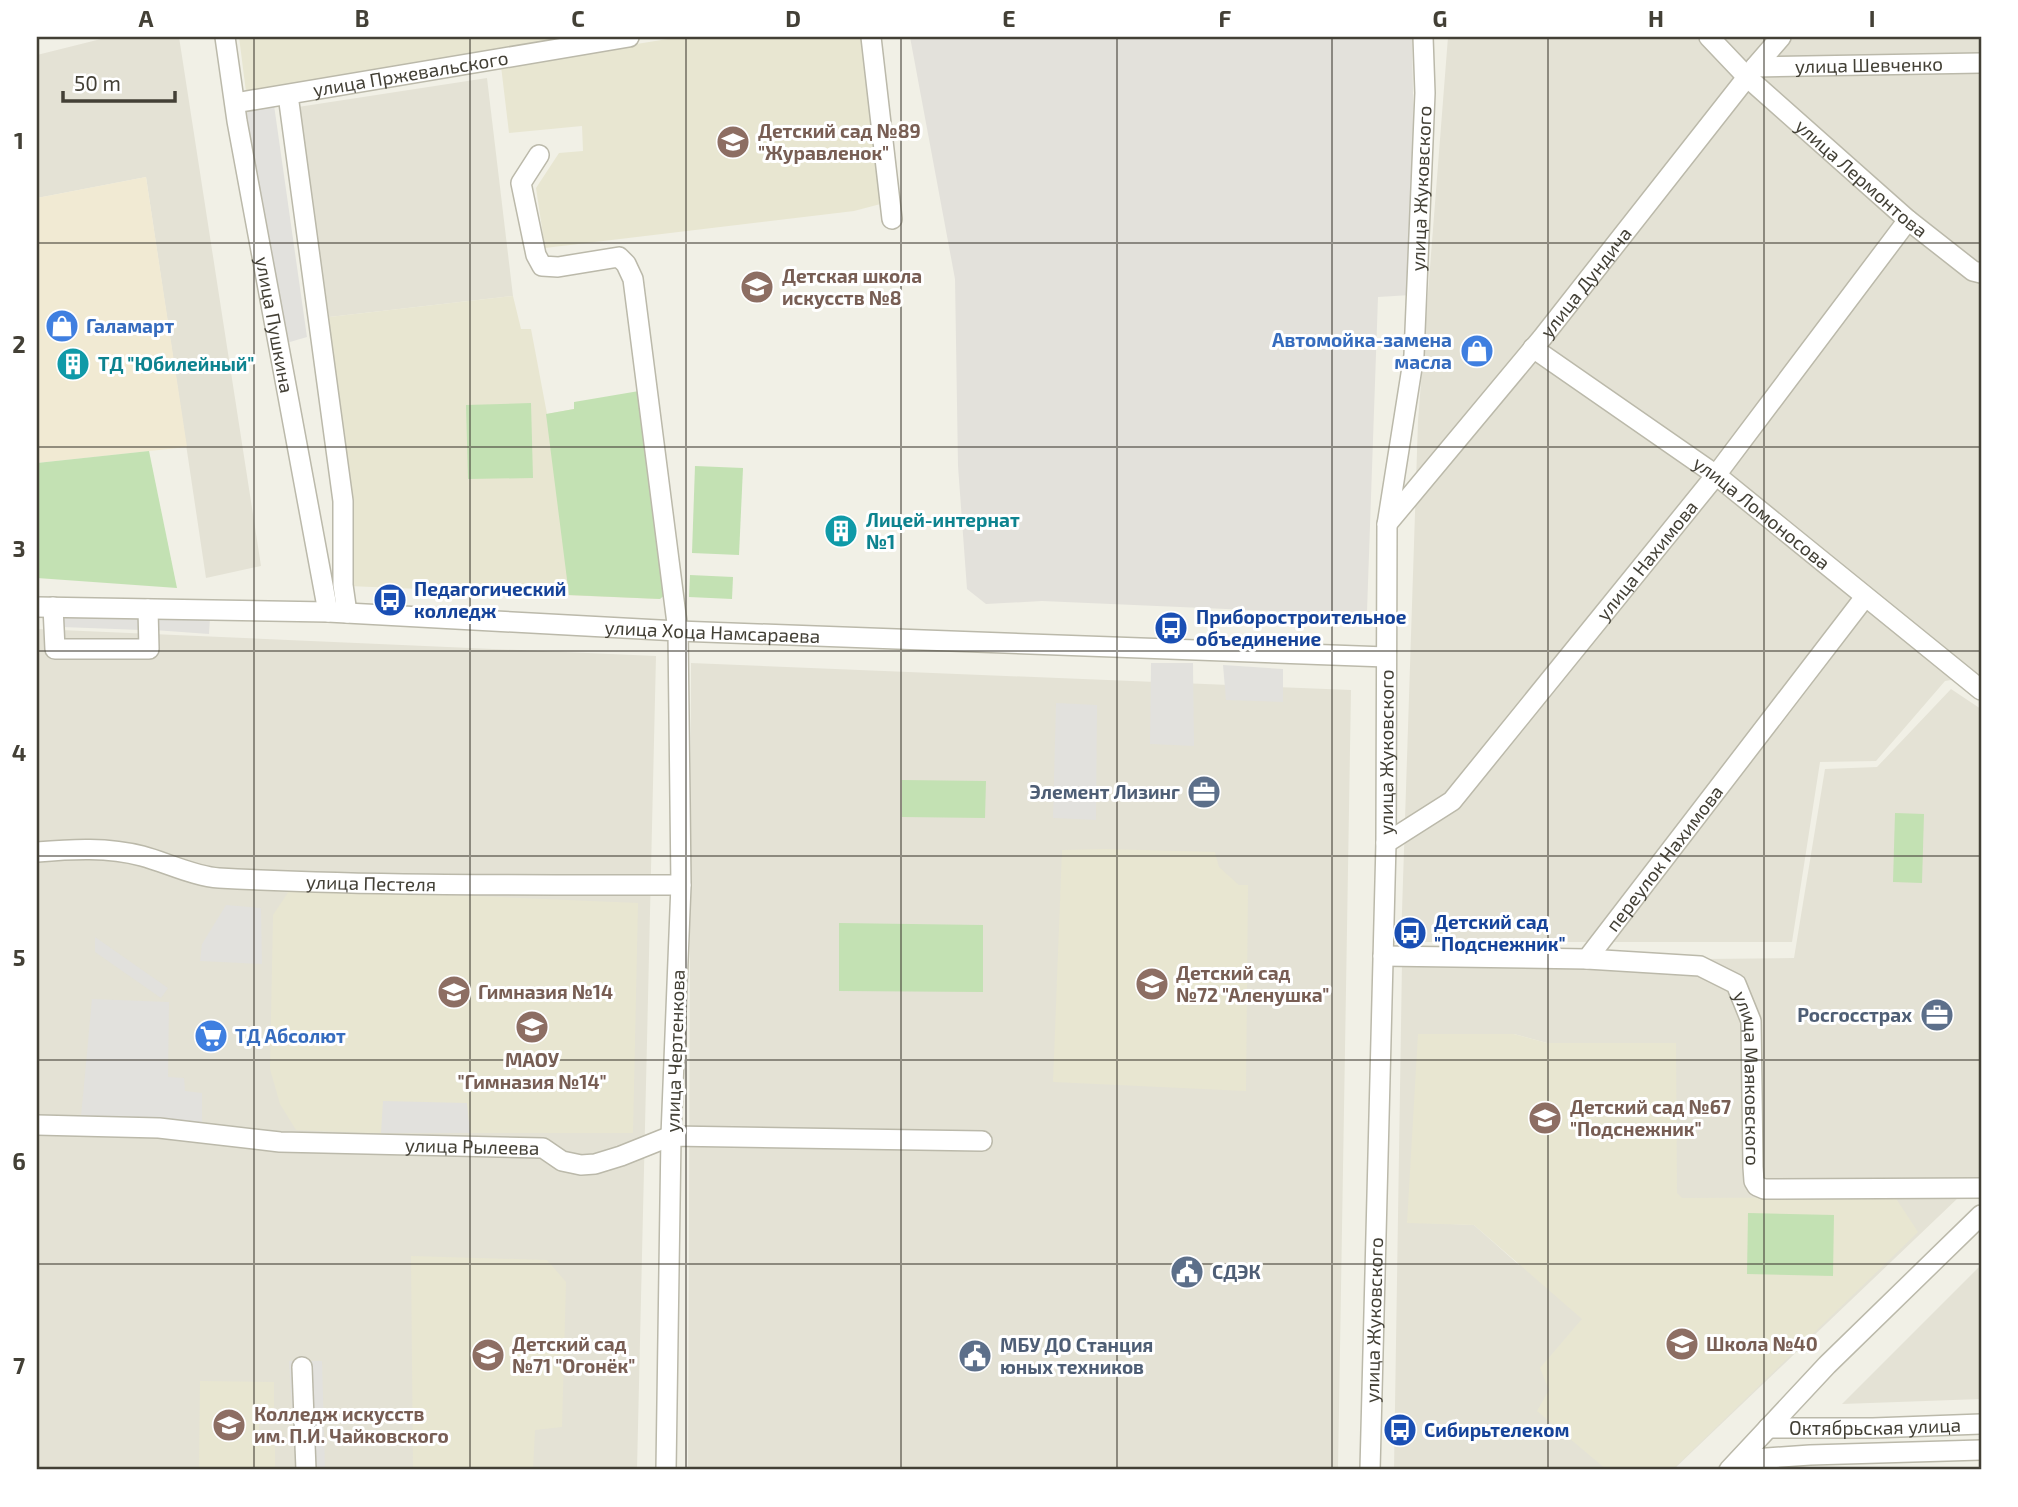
<svg xmlns="http://www.w3.org/2000/svg" width="2018" height="1507" font-family="'Exo 2',sans-serif">
	<style>
		.residential { fill: #e4e2d5; fill-rule: evenodd }
		.commercial { fill: #f1ead3 }
		.industrial { fill: #e3e1db }
		.education { fill: #e8e6d1 }
		.green { fill: #c3e1b3 }
		.parking { fill: #e2e1dd }
		.lines { fill: none; stroke-linecap: round; stroke-linejoin: round }
		.minor-casing { stroke: #bbb9aa; stroke-width: 22 }
		.minor { stroke: #fff; stroke-width: 19 }
		.grid { fill: none; stroke: #434036; stroke-width: 2; stroke-opacity: 0.55 }
		.labels { text-anchor: middle; stroke-width: 6; stroke-linejoin: round; paint-order: stroke }
		.street-label { font-size: 19px; fill: #434036; stroke: #fff }
		.education-label { font-size: 19px; font-weight: bold; fill: #785e54; stroke: #fff; text-anchor: start }
		.shop-label { font-size: 19px; font-weight: bold; fill: #366cbe; stroke: #fff; text-anchor: start }
		.culture-label { font-size: 19px; font-weight: bold; fill: #0d838f; stroke: #fff; text-anchor: start }
		.transit-label { font-size: 19px; font-weight: bold; fill: #164399; stroke: #fff; text-anchor: start }
		.service-label { font-size: 19px; font-weight: bold; fill: #4e5e75; stroke: #fff; text-anchor: end }
		.neatline { fill: none; stroke: #434036; stroke-width: 2.5 }
		.grid-label { font-size: 23px; text-anchor: middle; font-weight: bold; fill: #434036 }
	</style>
	<rect width="100%" height="100%" fill="#f1f0e6"/>
	<g class="residential">
		<path d="M 109,37 L 179,37 L 261,566 L 206,578 L 146,177 L 37,198 L 37,55 Z"/>
		<path d="M 1448,37 L 1981,37 L 1981,675 L 1945,681 L 1876,761 L 1820,762 L 1792,942 L 1401,942 L 1418,421 Z"/>
		<path d="M 487,78 L 513,296 L 329,317 L 298,107 Z"/>
		<path d="M 37,629 L 656,656 L 637,1470 L 37,1470 Z"/>
		<path d="M 691,663 L 1351,690 L 1338,1470 L 688,1470 Z"/>
		<path d="M 1951,689 L 1981,709 L 1981,1176 L 1673,1470 L 1394,1470 L 1402,962 L 1794,958 L 1825,769 L 1877,767 ZM 1514,1034 L 1547,1043 L 1519,1265 L 1474,1225 L 1407,1222 Z"/>
		<path d="M 1981,1265 L 1981,1399 L 1842,1404 Z"/>
	</g>
	<path class="commercial" d="M 146,177 L 187,447 L 37,463 L 37,198 Z"/>
	<path class="industrial" d="M 910,37 L 1412,37 L 1414,147 L 1411,295 L 1378,297 L 1367,612 L 1318,613 L 1042,601 L 986,604 L 967,589 L 958,466 L 955,279 Z"/>
	<g class="education">
		<path d="M 239,37 L 590,37 L 246,92 Z"/>
		<path d="M 680,37 L 866,37 L 892,201 L 854,211 L 545,248 L 536,188 L 559,153 L 583,151 L 582,126 L 509,133 L 501,66 Z"/>
		<path d="M 513,296 L 521,329 L 531,329 L 547,414 L 574,409 L 574,402 L 660,599 L 348,586 L 348,501 L 329,317 Z"/>
		<path d="M 1106,849 L 1215,852 L 1219,867 L 1239,885 L 1248,885 L 1246,1091 L 1053,1082 L 1062,850 Z"/>
		<path d="M 291,888 L 638,903 L 633,1133 L 364,1133 L 296,1130 L 280,1104 L 270,1069 L 273,915 Z"/>
		<path d="M 1418,1034 L 1514,1034 L 1547,1043 L 1676,1043 L 1677,1193 L 1682,1198 L 1895,1197 L 1918,1232 L 1672,1470 L 1607,1470 L 1537,1411 L 1549,1390 L 1540,1368 L 1582,1319 L 1474,1225 L 1407,1223 Z"/>
		<path d="M 411,1256 L 547,1260 L 566,1282 L 562,1427 L 535,1430 L 533,1470 L 413,1470 Z"/>
		<path d="M 200,1381 L 274,1382 L 274,1411 L 259,1412 L 259,1438 L 275,1439 L 275,1470 L 199,1470 Z"/>
	</g>
	<g class="green">
		<path d="M 639,391 L 669,591 L 660,599 L 569,595 L 546,414 L 574,409 L 574,402 Z"/>
		<path d="M 531,403 L 533,478 L 468,479 L 466,405 Z"/>
		<path d="M 149,451 L 177,588 L 37,578 L 37,463 Z"/>
		<path d="M 695,466 L 743,468 L 739,555 L 692,553 Z"/>
		<path d="M 690,575 L 733,577 L 732,599 L 689,597 Z"/>
		<path d="M 902,780 L 986,781 L 985,818 L 902,817 Z"/>
		<path d="M 1895,813 L 1924,814 L 1922,883 L 1893,882 Z"/>
		<path d="M 839,923 L 983,925 L 983,992 L 839,991 Z"/>
		<path d="M 1748,1213 L 1834,1215 L 1833,1276 L 1747,1274 Z"/>
	</g>
	<g class="parking">
		<path d="M 274,105 L 307,337 L 283,344 L 243,109 Z"/>
		<path d="M 62,613 L 142,616 L 142,630 L 62,627 Z"/>
		<path d="M 153,616 L 210,618 L 209,634 L 154,630 Z"/>
		<path d="M 1151,663 L 1193,663 L 1194,746 L 1150,744 Z"/>
		<path d="M 1223,665 L 1283,669 L 1283,702 L 1226,700 Z"/>
		<path d="M 1056,703 L 1097,705 L 1096,820 L 1053,818 Z"/>
		<path d="M 226,905 L 261,908 L 262,964 L 200,961 L 202,944 Z"/>
		<path d="M 95,937 L 168,988 L 161,998 L 95,952 Z"/>
		<path d="M 92,999 L 169,1002 L 168,1077 L 184,1078 L 185,1091 L 202,1093 L 202,1128 L 81,1117 Z"/>
		<path d="M 383,1101 L 467,1103 L 470,1133 L 381,1133 Z"/>
		<path d="M 289,1361 L 322,1361 L 325,1470 L 296,1470 Z"/>
	</g>
	<g class="lines">
		<defs>
			<g id="minor">
				<path id="s1" d="M 225,37 L 237,121 L 328,612"/>
				<path d="M 871,37 L 892,219"/>
				<path id="s2" d="M 1709,37 L 1748,78 L 1908,220 L 1973,271 L 1981,273"/>
				<path id="s3" d="M 1755,67 L 1981,63"/>
				<path d="M 288,95 L 343,501 L 343,585 L 347,613"/>
				<path id="s4" d="M 235,103 L 629,37"/>
				<path d="M 539,155 L 521,183 L 536,255 L 542,266 L 558,267 L 619,257 L 626,264 L 633,279 L 678,631 L 681,885 L 671,1136 L 666,1470"/>
				<path id="s5" d="M 1533,348 L 1716,475 L 1981,690"/>
				<path id="s6" d="M 1387,524 L 1542,338 L 1755,67 L 1781,37"/>
				<path id="s7" d="M 37,607 L 328,612 L 678,631 L 1386,657"/>
				<path d="M 53,607 L 55,649 L 149,649 L 148,609"/>
				<path id="s8" d="M 1386,843 L 1452,801 L 1716,475 L 1908,220"/>
				<path id="s9" d="M 37,852 C 72,849 108,847 142,856 C 165,862 196,877 219,878 C 373,886 527,885 681,885"/>
				<path id="s10" d="M 1383,956 L 1587,959 L 1865,597"/>
				<path id="s11" d="M 1587,959 L 1700,966 L 1736,984 L 1751,1021 L 1753,1167 L 1754,1181 L 1757,1186 L 1764,1189 L 1981,1188"/>
				<path id="s12" d="M 37,1125 L 159,1128 L 280,1142 L 543,1148 L 562,1161 L 581,1165 L 595,1164 L 621,1156 L 671,1136 L 982,1141"/>
				<path d="M 302,1367 L 306,1470"/>
				<path id="s13" d="M 1768,1428 L 1873,1428 L 1981,1424"/>
				<path d="M 1739,1460 L 1810,1455 L 1981,1450"/>
				<path id="s14" d="M 1370,1470 L 1386,843 L 1387,525 L 1414,355 L 1425,93 L 1423,37"/>
				<path d="M 1729,1470 L 1827,1365 L 1981,1215"/>
			</g>
		</defs>
		<use href="#minor" class="minor-casing"/>
		<use href="#minor" class="minor"/>
	</g>
	<path class="grid" d="M 254,37 L 254,1470M 470,37 L 470,1470M 686,37 L 686,1470M 901,37 L 901,1470M 1117,37 L 1117,1470M 1332,37 L 1332,1470M 1548,37 L 1548,1470M 1764,37 L 1764,1470M 37,243 L 1981,243M 37,447 L 1981,447M 37,651 L 1981,651M 37,856 L 1981,856M 37,1060 L 1981,1060M 37,1264 L 1981,1264"/>
	<defs>
		<symbol id="school-disc" viewBox="-11 -11 22 22"><circle r="9.5" fill="#8d6e63" stroke="#fff"/><path d="M0-5L7-2L0 1L-7-2ZM-4 1L0 2.5L4 1V4Q0 6-4 4Z" fill="#fff"/></symbol>
		<symbol id="shop-disc" viewBox="-11 -11 22 22"><circle r="9.5" fill="#3f7fe0" stroke="#fff"/><path d="M-5-2.5h2.3a2.7 3.5 0 0 1 5.4 0H5L5.5 6h-11ZM-1.5-2.5h3a1.5 2.3 0 0 0-3 0Z" fill="#fff"/></symbol>
		<symbol id="building-disc" viewBox="-11 -11 22 22"><circle r="9.5" fill="#0f9aa8" stroke="#fff"/><path d="M-4-6H4V6H1V3H-1V6H-4ZM-2.5-4.3h1.7v1.8h-1.7ZM.8-4.3h1.7v1.8H.8ZM-2.5-1h1.7V.8h-1.7ZM.8-1h1.7V.8H.8Z" fill="#fff"/></symbol>
		<symbol id="bus-disc" viewBox="-11 -11 22 22"><circle r="9.5" fill="#1a4fb4" stroke="#fff"/><path d="M-5-6H5V4H4V6H2V4H-2V6H-4V4H-5ZM-3.5-4V0h7V-4ZM-3.5 1.2v1.5H-2V1.2ZM2 1.2v1.5H3.5V1.2Z" fill="#fff"/></symbol>
		<symbol id="office-disc" viewBox="-11 -11 22 22"><circle r="9.5" fill="#5c6f8a" stroke="#fff"/><path d="M-6-3h4V-5.5h4V-3h4V5H-6ZM-1-4.5V-3h2v-1.5ZM-6 0V1H6V0Z" fill="#fff"/></symbol>
		<symbol id="supermarket-disc" viewBox="-11 -11 22 22"><circle r="9.5" fill="#3f7fe0" stroke="#fff"/><path d="M-6-5.5h2.5l.6 2H6L4.5 2H-2.5L-4.4-4H-6ZM-1.5 3.2a1.3 1.3 0 1 0 .1 0ZM3 3.2a1.3 1.3 0 1 0 .1 0Z" fill="#fff"/></symbol>
		<symbol id="civic-disc" viewBox="-11 -11 22 22"><circle r="9.5" fill="#5c6f8a" stroke="#fff"/><path d="M-.6-6.5H3V-4.5H.6V-3L4-1V1h2V6H-6V1h2V-1L-.6-3ZM-1.2 2.5V6h2.4V2.5Z" fill="#fff"/></symbol>
		<symbol id="university-disc" viewBox="-11 -11 22 22"><circle r="9.5" fill="#8d6e63" stroke="#fff"/><path d="M0-5L7-2L0 1L-7-2ZM-4 1L0 2.5L4 1V4Q0 6-4 4Z" fill="#fff"/></symbol>
	</defs>
	<g fill-rule="evenodd">
		<use href="#school-disc" x="714" y="123" width="38" height="38"/>
		<use href="#school-disc" x="738" y="268" width="38" height="38"/>
		<use href="#shop-disc" x="43" y="307" width="38" height="38"/>
		<use href="#shop-disc" x="1458" y="332" width="38" height="38"/>
		<use href="#building-disc" x="54" y="345" width="38" height="38"/>
		<use href="#building-disc" x="822" y="512" width="38" height="38"/>
		<use href="#bus-disc" x="371" y="581" width="38" height="38"/>
		<use href="#bus-disc" x="1152" y="609" width="38" height="38"/>
		<use href="#office-disc" x="1185" y="773" width="38" height="38"/>
		<use href="#bus-disc" x="1391" y="914" width="38" height="38"/>
		<use href="#school-disc" x="1133" y="965" width="38" height="38"/>
		<use href="#school-disc" x="435" y="973" width="38" height="38"/>
		<use href="#office-disc" x="1918" y="996" width="38" height="38"/>
		<use href="#school-disc" x="513" y="1008" width="38" height="38"/>
		<use href="#supermarket-disc" x="192" y="1017" width="38" height="38"/>
		<use href="#school-disc" x="1526" y="1099" width="38" height="38"/>
		<use href="#civic-disc" x="1168" y="1253" width="38" height="38"/>
		<use href="#school-disc" x="1663" y="1325" width="38" height="38"/>
		<use href="#school-disc" x="469" y="1336" width="38" height="38"/>
		<use href="#civic-disc" x="956" y="1337" width="38" height="38"/>
		<use href="#university-disc" x="210" y="1406" width="38" height="38"/>
		<use href="#bus-disc" x="1381" y="1411" width="38" height="38"/>
	</g>
	<g class="labels">
		<g class="street-label">
			<text dy="7" stroke="none"><textPath href="#s3" startOffset="114">улица Шевченко</textPath></text>
			<text dy="7" stroke="none"><textPath href="#s4" startOffset="178">улица Пржевальского</textPath></text>
			<text dy="7" stroke="none"><textPath href="#s2" startOffset="208">улица Лермонтова</textPath></text>
			<text dy="7" stroke="none"><textPath href="#s14" startOffset="1284">улица Жуковского</textPath></text>
			<text dy="7" stroke="none"><textPath href="#s6" startOffset="313">улица Дундича</textPath></text>
			<text dy="7" stroke="none"><textPath href="#s1" startOffset="292">улица Пушкина</textPath></text>
			<text dy="7" stroke="none"><textPath href="#s5" startOffset="282">улица Ломоносова</textPath></text>
			<text dy="7" stroke="none"><textPath href="#s8" startOffset="388">улица Нахимова</textPath></text>
			<text dy="7" stroke="none"><textPath href="#s7" startOffset="676">улица Хоца Намсараева</textPath></text>
			<text dy="7" stroke="none"><textPath href="#s14" startOffset="718">улица Жуковского</textPath></text>
			<text dy="7" stroke="none"><textPath href="#s10" startOffset="331">переулок Нахимова</textPath></text>
			<text dy="7" stroke="none"><textPath href="#s9" startOffset="338">улица Пестеля</textPath></text>
			<text transform="translate(675 1051) rotate(-88)" y="7">улица Чертенкова</text>
			<text dy="7" stroke="none"><textPath href="#s11" startOffset="250">улица Маяковского</textPath></text>
			<text dy="7" stroke="none"><textPath href="#s12" startOffset="436">улица Рылеева</textPath></text>
			<text dy="7" stroke="none"><textPath href="#s14" startOffset="150">улица Жуковского</textPath></text>
			<text dy="7" stroke="none"><textPath href="#s13" startOffset="107">Октябрьская улица</textPath></text>
		</g>
		<g class="education-label">
			<text x="758" y="138">Детский сад №89<tspan x="758" dy="22">"Журавленок"</tspan></text>
			<text x="782" y="283">Детская школа<tspan x="782" dy="22">искусств №8</tspan></text>
			<text x="1176" y="980">Детский сад<tspan x="1176" dy="22">№72 "Аленушка"</tspan></text>
			<text x="478" y="999">Гимназия №14</text>
			<text x="532" y="1067" text-anchor="middle">МАОУ<tspan x="532" dy="22">"Гимназия №14"</tspan></text>
			<text x="1570" y="1114">Детский сад №67<tspan x="1570" dy="22">"Подснежник"</tspan></text>
			<text x="512" y="1351">Детский сад<tspan x="512" dy="22">№71 "Огонёк"</tspan></text>
			<text x="1706" y="1351">Школа №40</text>
			<text x="254" y="1421">Колледж искусств<tspan x="254" dy="22">им. П.И. Чайковского</tspan></text>
		</g>
		<g class="shop-label">
			<text x="86" y="333">Галамарт</text>
			<text x="1452" y="347" text-anchor="end">Автомойка-замена<tspan x="1452" dy="22">масла</tspan></text>
			<text x="235" y="1043">ТД Абсолют</text>
		</g>
		<g class="culture-label">
			<text x="98" y="371">ТД "Юбилейный"</text>
			<text x="866" y="527">Лицей-интернат<tspan x="866" dy="22">№1</tspan></text>
		</g>
		<g class="transit-label">
			<text x="414" y="596">Педагогический<tspan x="414" dy="22">колледж</tspan></text>
			<text x="1196" y="624">Приборостроительное<tspan x="1196" dy="22">объединение</tspan></text>
			<text x="1434" y="929">Детский сад<tspan x="1434" dy="22">"Подснежник"</tspan></text>
			<text x="1424" y="1437">Сибирьтелеком</text>
		</g>
		<g class="service-label">
			<text x="1180" y="799">Элемент Лизинг</text>
			<text x="1912" y="1022">Росгосстрах</text>
			<text x="1212" y="1279" text-anchor="start">СДЭК</text>
			<text x="1000" y="1352" text-anchor="start">МБУ ДО Станция<tspan x="1000" dy="22">юных техников</tspan></text>
		</g>
	</g>
	<rect width="2018" height="1507" fill="none" stroke="#ffffff" stroke-width="77"/>
	<path d="M63 91v10h112v-10" fill="none" stroke="#434036" stroke-width="3.5"/>
	<text x="74" y="91" font-size="21" fill="#434036" stroke="#ffffff" stroke-width="5" paint-order="stroke">50 m</text>
	<rect x="38" y="38" width="1942" height="1430" class="neatline"/>
	<g class="grid-label">
		<text x="146" y="27">A</text>
		<text x="362" y="27">B</text>
		<text x="578" y="27">C</text>
		<text x="793" y="27">D</text>
		<text x="1009" y="27">E</text>
		<text x="1225" y="27">F</text>
		<text x="1440" y="27">G</text>
		<text x="1656" y="27">H</text>
		<text x="1872" y="27">I</text>
		<text x="19" y="149">1</text>
		<text x="19" y="353">2</text>
		<text x="19" y="557">3</text>
		<text x="19" y="761">4</text>
		<text x="19" y="966">5</text>
		<text x="19" y="1170">6</text>
		<text x="19" y="1374">7</text>
	</g>
</svg>
